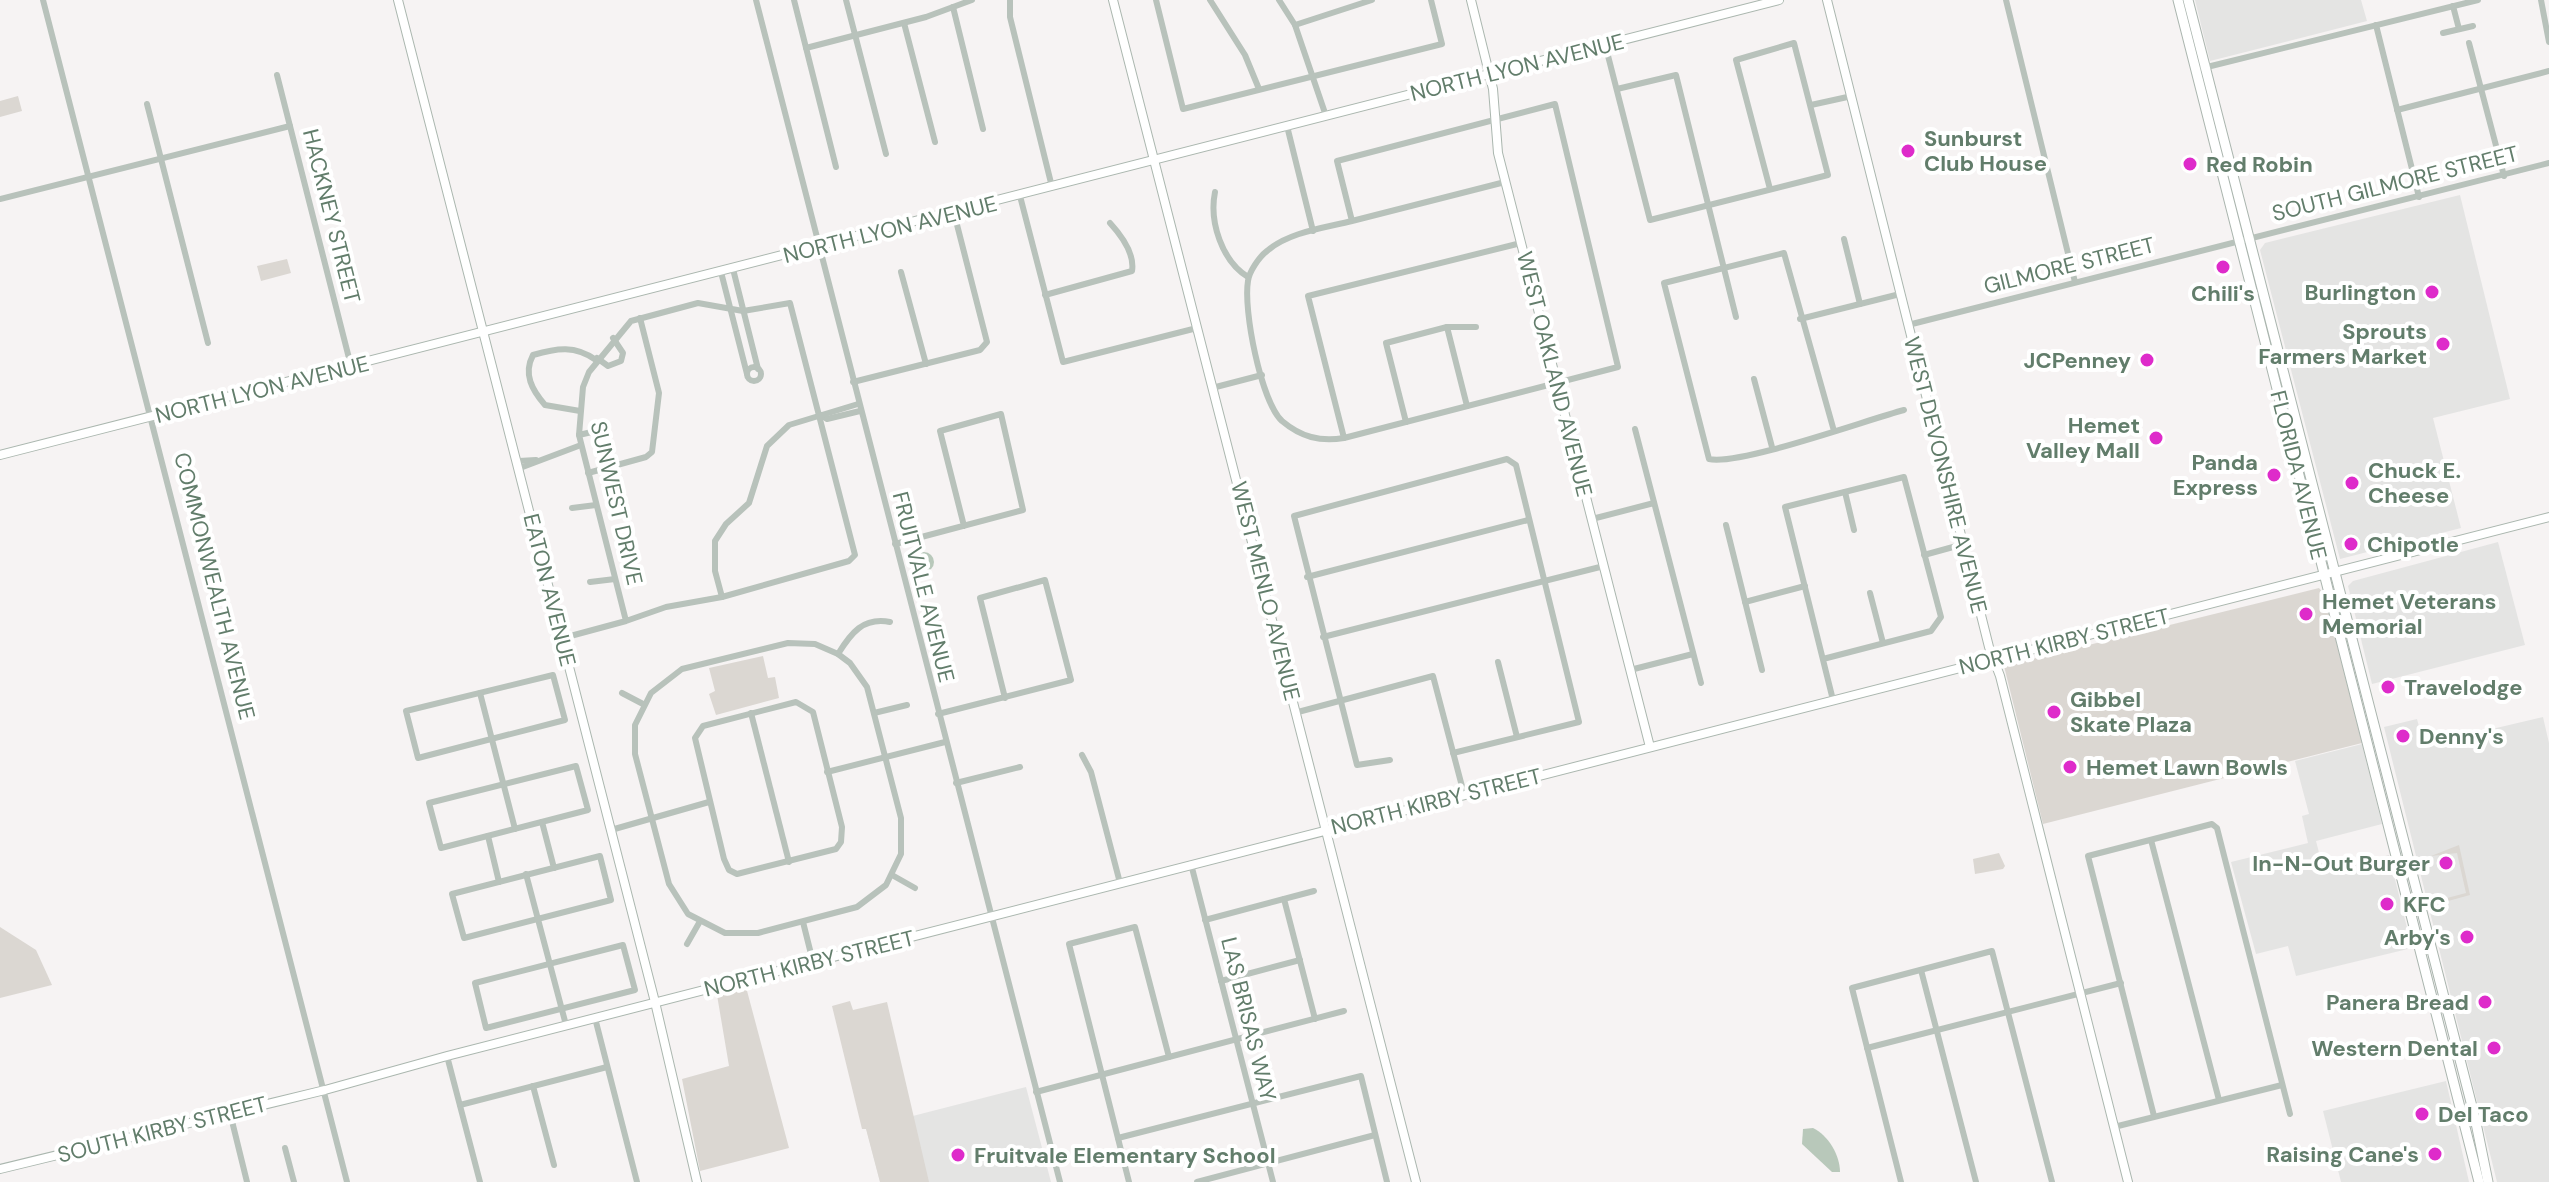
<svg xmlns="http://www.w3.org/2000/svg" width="2549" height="1182" font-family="'DM Sans',sans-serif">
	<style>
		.built { fill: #e4e4e3 }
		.green { fill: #dbd7d2 }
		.water { fill: #b8c8ba }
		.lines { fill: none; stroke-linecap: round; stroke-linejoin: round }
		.secondary-casing { stroke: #abb7af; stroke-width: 10 }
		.primary-casing { stroke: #aab5ae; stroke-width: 11 }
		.street { stroke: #b8c2bb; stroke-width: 6 }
		.secondary { stroke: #fff; stroke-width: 8 }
		.primary { stroke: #fff; stroke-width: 9 }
		.poi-dot { fill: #de2bca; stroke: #fff; stroke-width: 3 }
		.labels { text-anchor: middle; stroke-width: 8; stroke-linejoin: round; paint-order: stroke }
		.street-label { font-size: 22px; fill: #627d6b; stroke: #fff }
		.poi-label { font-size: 22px; font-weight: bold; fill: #627d6b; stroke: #fff; text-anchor: start }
	</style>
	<rect width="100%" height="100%" fill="#f6f3f3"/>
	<g class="built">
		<path d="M 2195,0 L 2361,0 L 2367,21 L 2210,61 Z"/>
		<path d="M 2460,195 L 2510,399 L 2433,418 L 2461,528 L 2340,559 L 2260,250 L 2265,243 Z"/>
		<path d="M 2498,542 L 2525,645 L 2372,684 L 2348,586 L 2353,581 Z"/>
		<path d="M 2543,717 L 2549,743 L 2549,1182 L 2497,1182 L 2384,727 L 2417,719 L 2424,745 Z"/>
		<path d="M 2362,744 L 2382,824 L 2316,841 L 2324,872 L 2389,855 L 2412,948 L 2296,976 L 2288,946 L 2256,954 L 2231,862 L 2308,843 L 2302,816 L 2309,814 L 2295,761 Z"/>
		<path d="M 2446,1081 L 2469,1182 L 2341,1182 L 2323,1111 Z"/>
		<path d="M 1026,1087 L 1051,1182 L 880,1182 L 866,1128 Z"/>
	</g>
	<g class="green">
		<path d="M 18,96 L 22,111 L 0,117 L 0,101 Z"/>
		<path d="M 287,259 L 291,273 L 261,281 L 257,266 Z"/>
		<path d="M 2319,588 L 2324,594 L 2362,743 L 2043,824 L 2004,666 Z"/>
		<path d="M 763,656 L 768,678 L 775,677 L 779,698 L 716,715 L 709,694 L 715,691 L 709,668 Z"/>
		<path d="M 2459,845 L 2470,895 L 2430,906 L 2432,902 L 2466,893 L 2457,853 L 2431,856 Z"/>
		<path d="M 1999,853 L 2005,866 L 2003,869 L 1975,874 L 1973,859 Z"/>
		<path d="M 0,927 L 36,950 L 52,985 L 0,998 Z"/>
		<path d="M 746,987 L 789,1148 L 700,1171 L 682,1079 L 729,1066 L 717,995 Z"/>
		<path d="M 850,1001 L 853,1010 L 887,1002 L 929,1182 L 880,1182 L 866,1129 L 862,1129 L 832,1006 Z"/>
	</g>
	<g class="water">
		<circle cx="924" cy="562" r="10"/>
		<path d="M 1813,1128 C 1828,1135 1840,1155 1840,1172 L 1832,1172 L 1802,1144 L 1803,1129 Z"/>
	</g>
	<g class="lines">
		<defs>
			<g id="secondary">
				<path d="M 398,0 L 655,1002 L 697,1182"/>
				<path d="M 1113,0 L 1416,1182"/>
				<path d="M 1471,0 L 1493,89 L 1498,153 L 1650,747"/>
				<path d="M 1827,0 L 1989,647 L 2000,676 L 2128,1182"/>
				<path d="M 0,455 L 1779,0"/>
				<path d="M 0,1169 L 325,1090 L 447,1056 L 2549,517"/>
			</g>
			<g id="primary">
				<path d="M 2178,0 L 2479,1182"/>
				<path d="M 2188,0 L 2475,1118 L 2488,1182"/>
			</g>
		</defs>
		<use href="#secondary" class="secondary-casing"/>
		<use href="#primary" class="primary-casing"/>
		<g class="street">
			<path d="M 43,0 L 347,1182"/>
			<path d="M 756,0 L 1060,1182"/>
			<path d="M 794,0 L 836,167"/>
			<path d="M 846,0 L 886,154"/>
			<path d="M 1010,0 L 1010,17 L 1052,187"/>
			<path d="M 1156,0 L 1183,109 L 1442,44 L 1431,0"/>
			<path d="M 1210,0 L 1245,55 L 1259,89"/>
			<path d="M 1279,0 L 1295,25 L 1326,116"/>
			<path d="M 2006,0 L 2075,282"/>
			<path d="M 2541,0 L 2549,42"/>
			<path d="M 2453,6 L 2459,29"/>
			<path d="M 953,7 L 983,129"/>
			<path d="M 904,23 L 935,142"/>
			<path d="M 1295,25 L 1372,0"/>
			<path d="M 2376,25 L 2419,197"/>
			<path d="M 2443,33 L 2473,26"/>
			<path d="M 2469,43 L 2504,176"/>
			<path d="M 1605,44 L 1650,220 L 1828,175 L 1794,43 L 1736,60 L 1770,189"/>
			<path d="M 806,48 L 926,17 L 972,0"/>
			<path d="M 2203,68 L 2478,0"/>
			<path d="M 277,75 L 351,366"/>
			<path d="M 1617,89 L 1676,75 L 1736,317"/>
			<path d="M 147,104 L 208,343"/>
			<path d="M 1811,105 L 1852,96"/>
			<path d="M 2397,110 L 2549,71"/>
			<path d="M 1287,126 L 1313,231"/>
			<path d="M 1215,192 C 1209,222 1222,261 1248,277"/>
			<path d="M 1020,196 L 1063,362 L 1197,328"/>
			<path d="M 0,199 L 290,126"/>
			<path d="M 1352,221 L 1337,161 L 1555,104 L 1618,367 L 1344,438 C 1320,442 1301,437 1282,421 C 1261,401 1243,310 1248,281 C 1249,272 1259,257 1267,251 C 1289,232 1324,228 1352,221 C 1403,208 1454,195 1505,182"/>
			<path d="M 1844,239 L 1860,304"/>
			<path d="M 733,269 L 758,369"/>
			<path d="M 721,272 L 747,374"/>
			<path d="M 901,272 L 926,364"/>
			<path d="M 1045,295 L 1132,271 C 1135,253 1121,235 1110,223"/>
			<path d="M 1800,319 L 1900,294"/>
			<path d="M 1908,325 L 2549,163"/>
			<path d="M 1447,327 L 1467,406"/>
			<path d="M 597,358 L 608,366 L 621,361 L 623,353 L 613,338"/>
			<circle cx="754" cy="374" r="7"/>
			<path d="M 1754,379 L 1772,447"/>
			<path d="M 853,382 L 980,350 L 987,342 L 954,213"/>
			<path d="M 1212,388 L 1262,375"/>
			<path d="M 580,411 L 545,405 C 532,390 523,374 533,355 C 557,348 575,345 596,360"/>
			<path d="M 821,415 L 827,419 L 860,411"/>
			<path d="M 1406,422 L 1386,343 L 1447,327 L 1476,327"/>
			<path d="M 1635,429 L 1701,683"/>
			<path d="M 1834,431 L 1784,253 L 1664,283 L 1709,459 C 1739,466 1866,420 1904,410"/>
			<path d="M 579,435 L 596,431 L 606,469"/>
			<path d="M 1344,438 L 1308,296 L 1521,243"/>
			<path d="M 519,461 L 536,460"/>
			<path d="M 520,468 L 581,445"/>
			<path d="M 588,473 L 646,457 L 652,452 L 659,393 L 640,318"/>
			<path d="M 1845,492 L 1854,530"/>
			<path d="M 572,508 L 596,505"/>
			<path d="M 1592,519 L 1654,503"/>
			<path d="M 1726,525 L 1762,670"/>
			<path d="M 895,544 L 1023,510 L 1001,414 L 940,431 L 964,526"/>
			<path d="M 1924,555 L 1964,544"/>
			<path d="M 1307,577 L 1528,520"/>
			<path d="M 590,582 L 615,579"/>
			<path d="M 1870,593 L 1883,643"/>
			<path d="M 722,597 L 715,571 L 715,541 L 726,524 L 749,503 L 767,446 L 789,425 L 858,404"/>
			<path d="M 1745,602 L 1805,586"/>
			<path d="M 1323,637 L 1604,566"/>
			<path d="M 563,638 L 626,621 L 666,607 L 722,597 L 849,561 L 855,555 L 790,303 L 743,311 L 698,303 L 631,321 L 589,372 L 583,387 L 579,435 L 626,621"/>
			<path d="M 788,643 L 815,644 L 838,654 L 850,663 L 867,687 L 901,818 L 901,854 L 886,885 L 857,907 L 758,933 L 725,933 L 688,914 L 669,884 L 635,754 L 635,725 L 651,693 L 682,669 Z"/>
			<path d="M 838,654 C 851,633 863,617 890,622"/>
			<path d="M 1823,659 L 1931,631 L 1941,617 L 1904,477 L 1785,507 L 1833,700"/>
			<path d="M 1498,662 L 1517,737"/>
			<path d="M 1630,670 L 1693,654"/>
			<path d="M 553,675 L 565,720 L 418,758 L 406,711 Z"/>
			<path d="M 480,693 L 515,829"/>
			<path d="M 622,693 L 643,704"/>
			<path d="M 796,702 L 813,712 L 842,827 L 841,842 L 836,849 L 737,874 L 729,870 L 724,859 L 695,738 L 703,726 Z"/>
			<path d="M 1298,712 L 1433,676 L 1464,794"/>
			<path d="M 751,713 L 789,862"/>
			<path d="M 874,713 L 907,705"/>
			<path d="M 938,714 L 1071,680 L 1045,580 L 980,598 L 1005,698"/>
			<path d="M 1082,755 L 1091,772 L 1120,883"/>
			<path d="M 1390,760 L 1357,765 L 1294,516 L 1507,459 L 1516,465 L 1579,722 L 1453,753"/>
			<path d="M 576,766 L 588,810 L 441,848 L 429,803 Z"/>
			<path d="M 827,772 L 945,742"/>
			<path d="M 956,783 L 1020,767"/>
			<path d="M 542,822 L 554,868"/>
			<path d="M 611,830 L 709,802"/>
			<path d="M 488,836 L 499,882"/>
			<path d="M 2151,840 L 2219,1100"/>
			<path d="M 600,856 L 611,900 L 464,938 L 452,894 Z"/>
			<path d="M 1191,864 L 1273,1182"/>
			<path d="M 526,874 L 566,1025"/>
			<path d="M 892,875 L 915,888"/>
			<path d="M 1284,899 L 1315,1019"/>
			<path d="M 1205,920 L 1314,891"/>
			<path d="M 803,922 L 813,962"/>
			<path d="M 687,944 L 699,923"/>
			<path d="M 623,945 L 635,990 L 486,1028 L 475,983 Z"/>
			<path d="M 1921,970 L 1976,1182"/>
			<path d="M 1221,981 L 1300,960"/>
			<path d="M 595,1018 L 637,1182"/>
			<path d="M 1867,1048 L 2121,983"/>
			<path d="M 447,1056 L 480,1182"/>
			<path d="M 533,1086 L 554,1165"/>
			<path d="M 1036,1092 L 1344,1011"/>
			<path d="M 460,1105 L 607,1067"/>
			<path d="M 230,1113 L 247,1182"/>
			<path d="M 2154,1116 L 2088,856 L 2212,824 L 2217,828 L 2290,1114"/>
			<path d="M 2114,1127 L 2282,1085"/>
			<path d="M 1118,1138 L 1361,1076 L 1387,1182"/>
			<path d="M 285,1148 L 294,1182"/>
			<path d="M 1129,1182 L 1069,944 L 1135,927 L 1169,1057"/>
			<path d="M 1197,1182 L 1375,1135"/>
			<path d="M 1901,1182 L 1852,988 L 1992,951 L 2052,1182"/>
		</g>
		<use href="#secondary" class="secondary"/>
		<use href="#primary" class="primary"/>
	</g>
	<g class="poi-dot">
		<circle cx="1908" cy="151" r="8"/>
		<circle cx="2190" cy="164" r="8"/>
		<circle cx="2223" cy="267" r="8"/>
		<circle cx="2432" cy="292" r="8"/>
		<circle cx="2443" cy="344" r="8"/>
		<circle cx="2147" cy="360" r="8"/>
		<circle cx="2156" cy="438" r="8"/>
		<circle cx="2274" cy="475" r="8"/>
		<circle cx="2352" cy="483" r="8"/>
		<circle cx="2351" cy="544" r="8"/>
		<circle cx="2306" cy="614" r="8"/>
		<circle cx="2388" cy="687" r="8"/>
		<circle cx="2054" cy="712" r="8"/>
		<circle cx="2403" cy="736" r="8"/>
		<circle cx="2070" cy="767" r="8"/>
		<circle cx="2446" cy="863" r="8"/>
		<circle cx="2387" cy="904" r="8"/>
		<circle cx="2467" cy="937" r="8"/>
		<circle cx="2485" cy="1002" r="8"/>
		<circle cx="2494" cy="1048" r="8"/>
		<circle cx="2422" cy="1114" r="8"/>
		<circle cx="2435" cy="1154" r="8"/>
		<circle cx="958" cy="1155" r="8"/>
	</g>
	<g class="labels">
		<g class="street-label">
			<text transform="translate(1517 67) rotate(-14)" y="8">NORTH LYON AVENUE</text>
			<text transform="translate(2395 183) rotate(-14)" y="8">SOUTH GILMORE STREET</text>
			<text transform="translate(332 216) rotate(76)" y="8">HACKNEY STREET</text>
			<text transform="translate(890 229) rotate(-14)" y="8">NORTH LYON AVENUE</text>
			<text transform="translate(2069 265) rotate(-14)" y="8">GILMORE STREET</text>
			<text transform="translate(1555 374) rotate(76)" y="8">WEST OAKLAND AVENUE</text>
			<text transform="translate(262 389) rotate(-14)" y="8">NORTH LYON AVENUE</text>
			<text transform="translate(1946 475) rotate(76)" y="8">WEST DEVONSHIRE AVENUE</text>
			<text transform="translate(2299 475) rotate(76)" y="8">FLORIDA AVENUE</text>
			<text transform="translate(617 503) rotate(77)" y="8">SUNWEST DRIVE</text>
			<text transform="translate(215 586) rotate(76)" y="8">COMMONWEALTH AVENUE</text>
			<text transform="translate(924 587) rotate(76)" y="8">FRUITVALE AVENUE</text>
			<text transform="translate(550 590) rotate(76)" y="8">EATON AVENUE</text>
			<text transform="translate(1266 591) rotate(76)" y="8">WEST MENLO AVENUE</text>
			<text transform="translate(2064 641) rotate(-14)" y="8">NORTH KIRBY STREET</text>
			<text transform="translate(1436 801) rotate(-14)" y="8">NORTH KIRBY STREET</text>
			<text transform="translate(809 963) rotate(-14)" y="8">NORTH KIRBY STREET</text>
			<text transform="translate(1249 1019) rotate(76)" y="8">LAS BRISAS WAY</text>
			<text transform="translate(162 1129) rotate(-14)" y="8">SOUTH KIRBY STREET</text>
		</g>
		<g class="poi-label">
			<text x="1924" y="146">Sunburst<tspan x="1924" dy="25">Club House</tspan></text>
			<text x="2206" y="172">Red Robin</text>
			<text x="2416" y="300" text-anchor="end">Burlington</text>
			<text x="2223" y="301" text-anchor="middle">Chili's</text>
			<text x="2427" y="339" text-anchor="end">Sprouts<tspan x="2427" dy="25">Farmers Market</tspan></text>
			<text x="2131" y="368" text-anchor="end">JCPenney</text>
			<text x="2140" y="433" text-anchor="end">Hemet<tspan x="2140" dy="25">Valley Mall</tspan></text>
			<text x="2258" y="470" text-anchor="end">Panda<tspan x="2258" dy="25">Express</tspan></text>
			<text x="2368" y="478">Chuck E.<tspan x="2368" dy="25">Cheese</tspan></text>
			<text x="2367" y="552">Chipotle</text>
			<text x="2322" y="609">Hemet Veterans<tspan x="2322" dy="25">Memorial</tspan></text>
			<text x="2404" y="695">Travelodge</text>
			<text x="2070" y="707">Gibbel<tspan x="2070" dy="25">Skate Plaza</tspan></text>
			<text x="2419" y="744">Denny's</text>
			<text x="2086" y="775">Hemet Lawn Bowls</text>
			<text x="2430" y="871" text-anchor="end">In-N-Out Burger</text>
			<text x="2403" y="912">KFC</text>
			<text x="2451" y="945" text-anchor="end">Arby's</text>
			<text x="2469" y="1010" text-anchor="end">Panera Bread</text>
			<text x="2478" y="1056" text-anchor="end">Western Dental</text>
			<text x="2438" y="1122">Del Taco</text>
			<text x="2419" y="1162" text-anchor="end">Raising Cane's</text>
			<text x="974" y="1163">Fruitvale Elementary School</text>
		</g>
	</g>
</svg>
